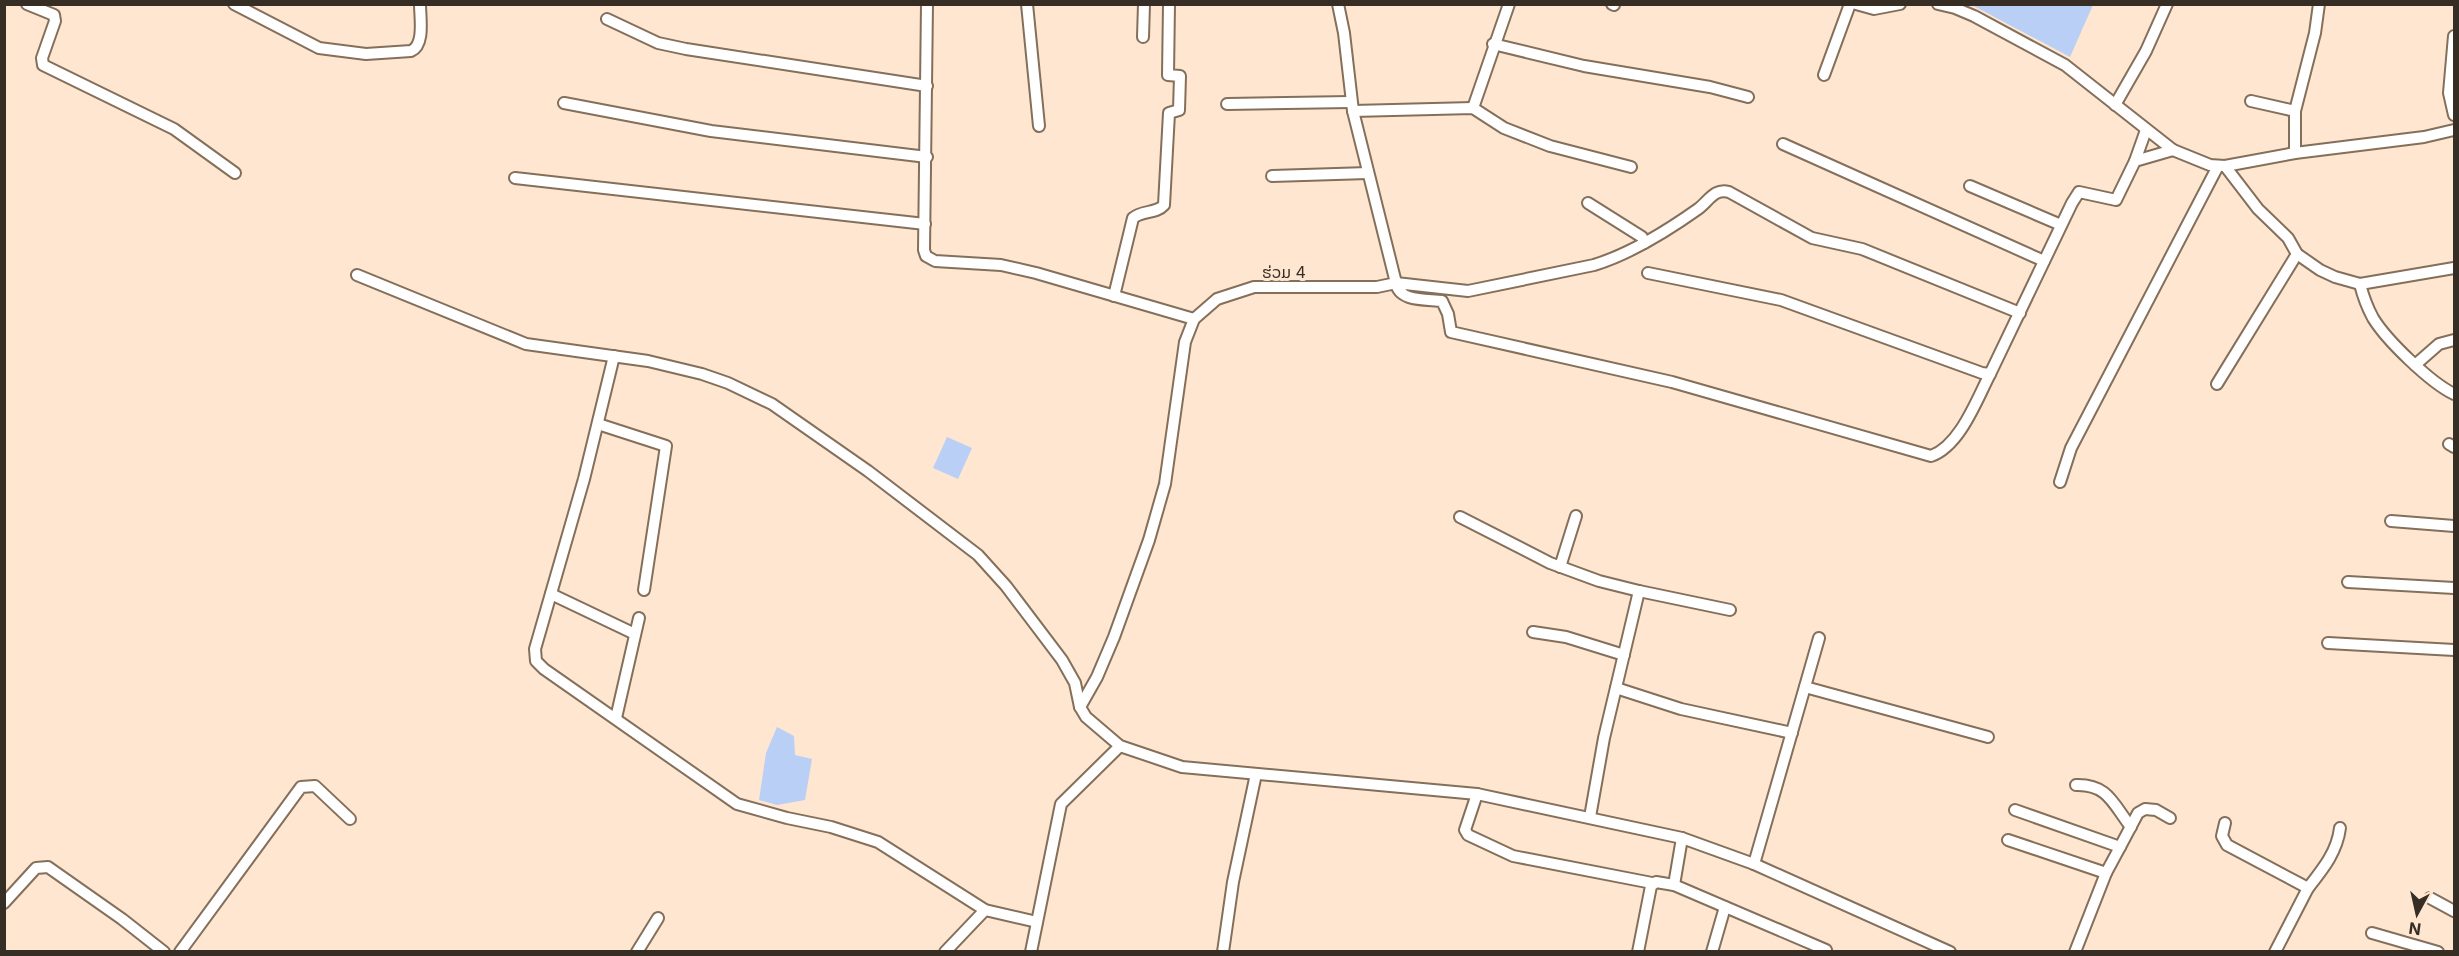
<svg xmlns="http://www.w3.org/2000/svg" width="2459" height="956" font-family="Inter,'Noto Sans Lao',sans-serif">
	<style>
		.water { fill: #b9cff6 }
		.lines { fill: none; stroke-linecap: round; stroke-linejoin: round }
		.minor-casing { stroke: #846f5b; stroke-width: 14 }
		.minor { stroke: #fff; stroke-width: 10 }
		.labels { text-anchor: middle; stroke-width: 6; stroke-linejoin: round; paint-order: stroke }
		.street-label { font-size: 16px; fill: #362d25; stroke: #ffe6d0 }
	</style>
	<rect width="100%" height="100%" fill="#ffe6d0"/>
	<g class="water">
		<path d="M 1972,5 L 2093,5 L 2070,57 Z"/>
		<path d="M 947,437 L 972,448 L 958,479 L 933,468 Z"/>
		<path d="M 777,727 L 794,736 L 795,755 L 812,759 L 805,800 L 777,805 L 759,800 L 766,753 Z"/>
	</g>
	<g class="lines">
		<defs>
			<g id="minor">
				<path d="M 27,4 L 54,15 L 55,21 L 42,58 L 43,65 L 174,129 L 235,173"/>
				<path d="M 234,4 L 319,48 L 366,54 L 411,51 C 425,45 420,18 420,4"/>
				<path d="M 927,4 L 924,250 L 926,256 L 935,261 L 1001,265 L 1036,273 L 1194,319"/>
				<path d="M 1027,4 L 1039,126"/>
				<path d="M 1612,4 L 1614,5"/>
				<path d="M 1856,4 L 1874,9 L 1900,4"/>
				<path d="M 1938,4 L 1955,8 L 1974,16 L 2065,65 L 2173,150 L 2210,165 L 2225,166 L 2295,153 L 2424,137 L 2454,130"/>
				<path d="M 607,19 L 658,43 L 686,49 L 927,86"/>
				<path d="M 2454,36 L 2449,93 L 2454,115"/>
				<path d="M 1143,37 L 1144,4"/>
				<path d="M 1493,44 L 1584,66 L 1710,87 L 1748,97"/>
				<path d="M 1824,75 L 1850,4"/>
				<path d="M 2251,101 L 2295,111"/>
				<path d="M 564,103 L 711,131 L 927,157"/>
				<path d="M 1227,104 L 1351,102"/>
				<path d="M 2115,105 L 2146,51 L 2167,4"/>
				<path d="M 1473,108 L 1509,4"/>
				<path d="M 1353,111 L 1473,108 L 1504,128 L 1550,146 L 1631,167"/>
				<path d="M 1783,144 L 2044,261"/>
				<path d="M 2295,153 L 2295,111 L 2315,33 L 2319,4"/>
				<path d="M 2135,161 L 2146,130"/>
				<path d="M 2225,166 L 2258,209 L 2288,238 L 2297,254 L 2320,270 L 2335,277 L 2360,284 L 2454,268"/>
				<path d="M 1272,176 L 1368,173"/>
				<path d="M 515,178 L 925,224"/>
				<path d="M 1970,186 L 2061,225"/>
				<path d="M 1588,203 L 1642,237 L 1644,243"/>
				<path d="M 1648,273 L 1781,300 L 1982,373 L 1990,374 L 2072,203 L 2079,192 L 2116,200 L 2135,161 L 2173,150"/>
				<path d="M 357,275 L 526,344 L 648,361 L 702,374 L 728,383 L 772,404 L 868,471 L 978,555 L 1006,586 L 1062,660 L 1075,683 L 1080,707 L 1086,717 L 1120,746 L 1182,767 L 1477,794 L 1682,838 L 1754,864 L 1950,952"/>
				<path d="M 2360,284 C 2363,296 2367,307 2373,318 C 2387,341 2431,383 2454,394"/>
				<path d="M 1114,296 L 1133,218 C 1142,210 1156,214 1164,205 L 1169,113 L 1179,110 L 1180,76 L 1168,75 L 1169,4"/>
				<path d="M 614,356 L 584,479 L 535,649 L 536,661 L 544,669 L 737,804 L 787,818 L 831,827 L 878,842 L 985,910 L 1037,922"/>
				<path d="M 2415,365 L 2439,344 L 2454,340"/>
				<path d="M 1990,374 C 1977,399 1960,446 1931,456 L 1672,382 L 1451,332 L 1448,314 L 1442,301 C 1426,299 1399,302 1396,283 L 1468,291 L 1594,265 C 1630,254 1667,231 1698,209 C 1709,201 1714,188 1729,192 L 1812,238 L 1862,249 L 2020,313"/>
				<path d="M 2217,384 L 2297,254"/>
				<path d="M 598,424 L 666,446 L 644,590"/>
				<path d="M 2449,444 L 2454,447"/>
				<path d="M 2060,482 L 2071,448 L 2218,166"/>
				<path d="M 1460,517 L 1550,563 L 1599,581 L 1639,591"/>
				<path d="M 2391,521 L 2454,526"/>
				<path d="M 1560,567 L 1576,516"/>
				<path d="M 2348,582 L 2454,588"/>
				<path d="M 551,594 L 635,634"/>
				<path d="M 1533,632 L 1566,637 L 1624,655"/>
				<path d="M 2328,643 L 2454,650"/>
				<path d="M 1805,687 L 1988,737"/>
				<path d="M 1616,688 L 1681,709 L 1792,733"/>
				<path d="M 1080,707 L 1097,677 L 1114,637 L 1149,540 L 1165,484 L 1185,342 L 1194,319 L 1217,299 L 1254,287 L 1377,287 L 1396,283 L 1353,111 L 1344,33 L 1338,4"/>
				<path d="M 616,718 L 639,618"/>
				<path d="M 2076,785 C 2108,784 2113,804 2131,827"/>
				<path d="M 1477,794 L 1465,830 L 1468,835 L 1513,856 L 1652,883"/>
				<path d="M 2015,810 L 2120,847 L 2106,873 L 2075,952"/>
				<path d="M 1590,817 L 1604,738 L 1639,591 L 1730,610"/>
				<path d="M 2225,823 L 2222,836 L 2227,845 L 2308,888 L 2275,952"/>
				<path d="M 2008,840 L 2106,873"/>
				<path d="M 2120,847 L 2138,813 L 2145,809 L 2156,810 L 2170,818"/>
				<path d="M 1754,864 L 1819,638"/>
				<path d="M 1674,885 L 1682,838"/>
				<path d="M 2308,888 C 2323,869 2337,852 2340,828"/>
				<path d="M 2430,898 L 2454,911"/>
				<path d="M 4,903 L 36,868 L 48,867 L 122,919 L 164,952"/>
				<path d="M 2372,933 L 2438,952"/>
				<path d="M 180,952 L 301,787 L 315,786 L 350,819"/>
				<path d="M 637,952 L 658,918"/>
				<path d="M 945,952 L 985,910"/>
				<path d="M 1031,952 L 1061,804 L 1120,746"/>
				<path d="M 1223,952 L 1233,882 L 1256,774"/>
				<path d="M 1638,952 L 1651,886 L 1656,882 L 1674,885 L 1826,950"/>
				<path d="M 1712,952 L 1725,907"/>
			</g>
		</defs>
		<use href="#minor" class="minor-casing"/>
		<use href="#minor" class="minor"/>
	</g>
	<g class="labels">
		<g class="street-label">
			<text x="1284" y="278">ຮ່ວມ 4</text>
		</g>
	</g>
	<rect width="2459" height="956" fill="none" stroke="#362d25" stroke-width="12"/>
	<g transform="translate(2417 914) rotate(188)" stroke="#ffe6d0" stroke-width="4.5" paint-order="stroke">
	<path d="M0-4.5L10 22L0 15L-10 22Z" fill="#362d25"/>
	<text y="-9" font-size="16" font-weight="bold" text-anchor="middle" fill="#362d25">N</text>
	</g>
</svg>
